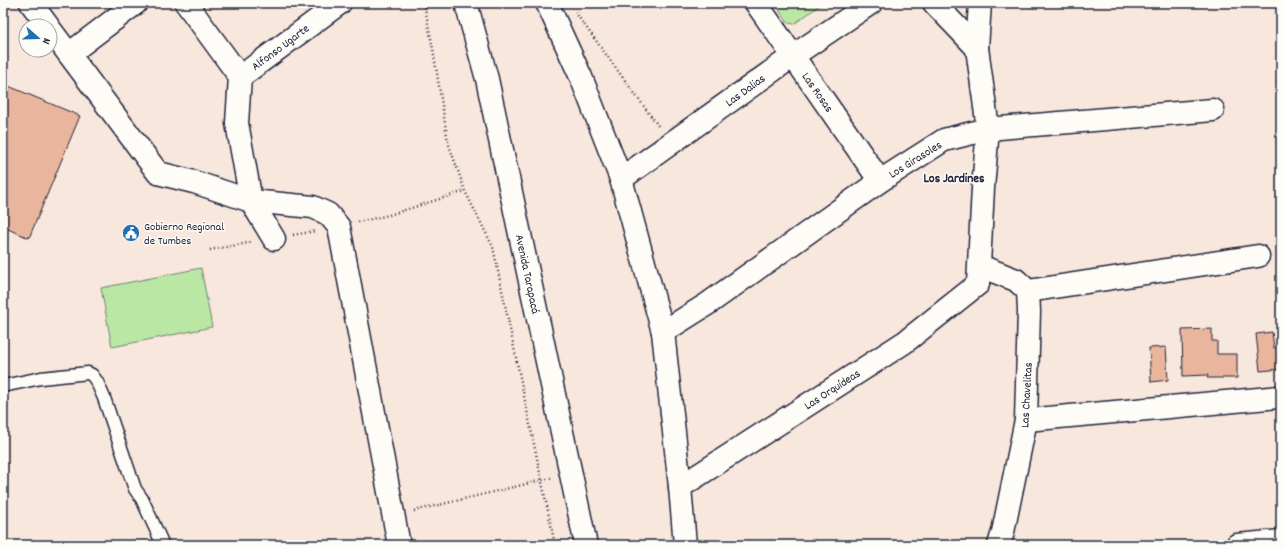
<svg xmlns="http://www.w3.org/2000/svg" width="1284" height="548" font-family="Dekko,sans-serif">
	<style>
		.green { fill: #bbe7a5; stroke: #6e8470 }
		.building { fill: #e9b59c; stroke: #22223b }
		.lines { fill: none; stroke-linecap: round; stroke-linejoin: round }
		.service-casing { stroke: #22223b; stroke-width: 15 }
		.minor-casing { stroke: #22223b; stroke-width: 25 }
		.path { stroke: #22223b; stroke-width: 2.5; stroke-dasharray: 1 3; stroke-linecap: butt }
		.service { stroke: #fdfcf7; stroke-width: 12 }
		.minor { stroke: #fdfcf7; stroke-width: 22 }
		.labels { text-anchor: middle; stroke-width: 3; stroke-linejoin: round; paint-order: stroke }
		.street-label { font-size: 12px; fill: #22223b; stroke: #fdfcf7 }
		.poi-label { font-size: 12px; fill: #22223b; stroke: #fdfcf7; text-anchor: start }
		.neighbourhood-label { font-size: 13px; font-weight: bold; fill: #22223b; stroke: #fdfcf7 }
	</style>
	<rect width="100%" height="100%" fill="#f7e7dc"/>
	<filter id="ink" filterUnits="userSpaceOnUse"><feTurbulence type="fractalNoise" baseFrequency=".025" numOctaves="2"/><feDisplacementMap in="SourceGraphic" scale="8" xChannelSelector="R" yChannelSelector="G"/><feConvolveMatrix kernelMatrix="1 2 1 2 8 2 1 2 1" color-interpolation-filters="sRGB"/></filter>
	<g filter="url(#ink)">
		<g class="green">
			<path d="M 774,3 L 823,3 L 794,24 L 788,23 Z"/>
			<path d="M 201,268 L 212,327 L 112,347 L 101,288 Z"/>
		</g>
		<g class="building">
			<path d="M 6,85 L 80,116 L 29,238 L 3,227 L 3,92 Z"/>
			<path d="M 1212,329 L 1212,341 L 1217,341 L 1217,354 L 1237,354 L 1237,378 L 1207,378 L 1208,375 L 1183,376 L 1182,330 Z"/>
			<path d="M 1272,332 L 1274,348 L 1281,347 L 1281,369 L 1260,371 L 1256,334 Z"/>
			<path d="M 1166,347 L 1168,380 L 1151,382 L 1149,348 Z"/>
		</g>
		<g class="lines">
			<defs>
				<path id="service" d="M 3,386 L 41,378 L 88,373 L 92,375 L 97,382 L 104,398 L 135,489 L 142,499 L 163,545"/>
				<g id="minor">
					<path d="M 31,3 L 48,26"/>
					<path d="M 186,3 L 240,77"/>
					<path d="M 466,3 L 487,79 L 586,545"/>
					<path d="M 547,3 L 581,77 L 621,179 L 663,332 L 680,487 L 685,545"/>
					<path d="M 756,3 L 880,181"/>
					<path d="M 934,3 L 977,48"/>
					<path d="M 50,29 L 158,173 L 194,182 L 251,201 L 313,207 L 328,214 L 339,227 L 399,545"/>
					<path d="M 69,54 L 136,3"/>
					<path d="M 240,77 L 237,123 L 251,201 L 274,239"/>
					<path d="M 240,77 L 340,3"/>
					<path d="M 621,179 L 793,56 L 871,3"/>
					<path d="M 980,266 L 1016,280 L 1028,291 L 1258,256"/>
					<path d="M 663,332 L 709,303 L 880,181 L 944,140 L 988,129 L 1213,110"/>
					<path d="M 1026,420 L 1279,397"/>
					<path d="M 680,487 L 905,342 L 978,284 L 983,188 L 988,129 L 977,48 L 980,3"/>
					<path d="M 999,545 L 1003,532 L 1026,420 L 1029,311 L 1028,291"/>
					<path d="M 1237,545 L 1281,541"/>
				</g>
			</defs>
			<use href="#service" class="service-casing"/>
			<use href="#minor" class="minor-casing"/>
			<g class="path">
				<path d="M 424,3 L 433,49 L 448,142 L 465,191 L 493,247 L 555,545"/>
				<path d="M 575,12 L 659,127"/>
				<path d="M 358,222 L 389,215 L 465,191"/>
				<path d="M 293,235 L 316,231"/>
				<path d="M 210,250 L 253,242"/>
				<path d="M 414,511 L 551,478"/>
			</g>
			<use href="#service" class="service"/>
			<use href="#minor" class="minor"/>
		</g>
	</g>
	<defs>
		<symbol id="civic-disc" viewBox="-11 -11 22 22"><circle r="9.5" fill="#1f6fb2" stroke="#fdfcf7"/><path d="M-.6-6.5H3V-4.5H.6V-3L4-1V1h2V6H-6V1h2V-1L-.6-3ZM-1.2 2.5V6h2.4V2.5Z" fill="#fff"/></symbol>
	</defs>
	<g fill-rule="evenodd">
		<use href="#civic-disc" x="121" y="223" width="20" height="20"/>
	</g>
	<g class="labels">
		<g class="street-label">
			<text transform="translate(280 47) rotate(-37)" y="4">Alfonso Ugarte</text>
			<text transform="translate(745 90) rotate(-36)" y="4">Las Dalias</text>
			<text transform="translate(818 92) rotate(55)" y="4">Las Rosas</text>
			<text transform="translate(915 159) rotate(-32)" y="4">Los Girasoles</text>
			<text transform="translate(528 274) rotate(78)" y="4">Avenida Tarapacá</text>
			<text transform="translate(832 389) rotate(-33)" y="4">Las Orquídeas</text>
			<text transform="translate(1026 395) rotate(-87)" y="4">Las Chavelitas</text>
		</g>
		<g class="poi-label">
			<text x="144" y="230">Gobierno Regional<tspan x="144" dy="14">de Tumbes</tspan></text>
		</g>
		<g class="neighbourhood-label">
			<text x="954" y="182">Los Jardines</text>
		</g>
	</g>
	<rect width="1284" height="548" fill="none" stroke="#fdfcf7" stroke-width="16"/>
	<rect x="8" y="8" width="1268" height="532" fill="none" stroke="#22223b" stroke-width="1.5" filter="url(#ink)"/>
	<g transform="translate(38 38) rotate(110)"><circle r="19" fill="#fdfcf7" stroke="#a5a5ac"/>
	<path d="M0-3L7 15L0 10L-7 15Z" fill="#1f6fb2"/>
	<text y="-6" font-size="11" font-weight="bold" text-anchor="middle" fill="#22223b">N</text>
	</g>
</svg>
